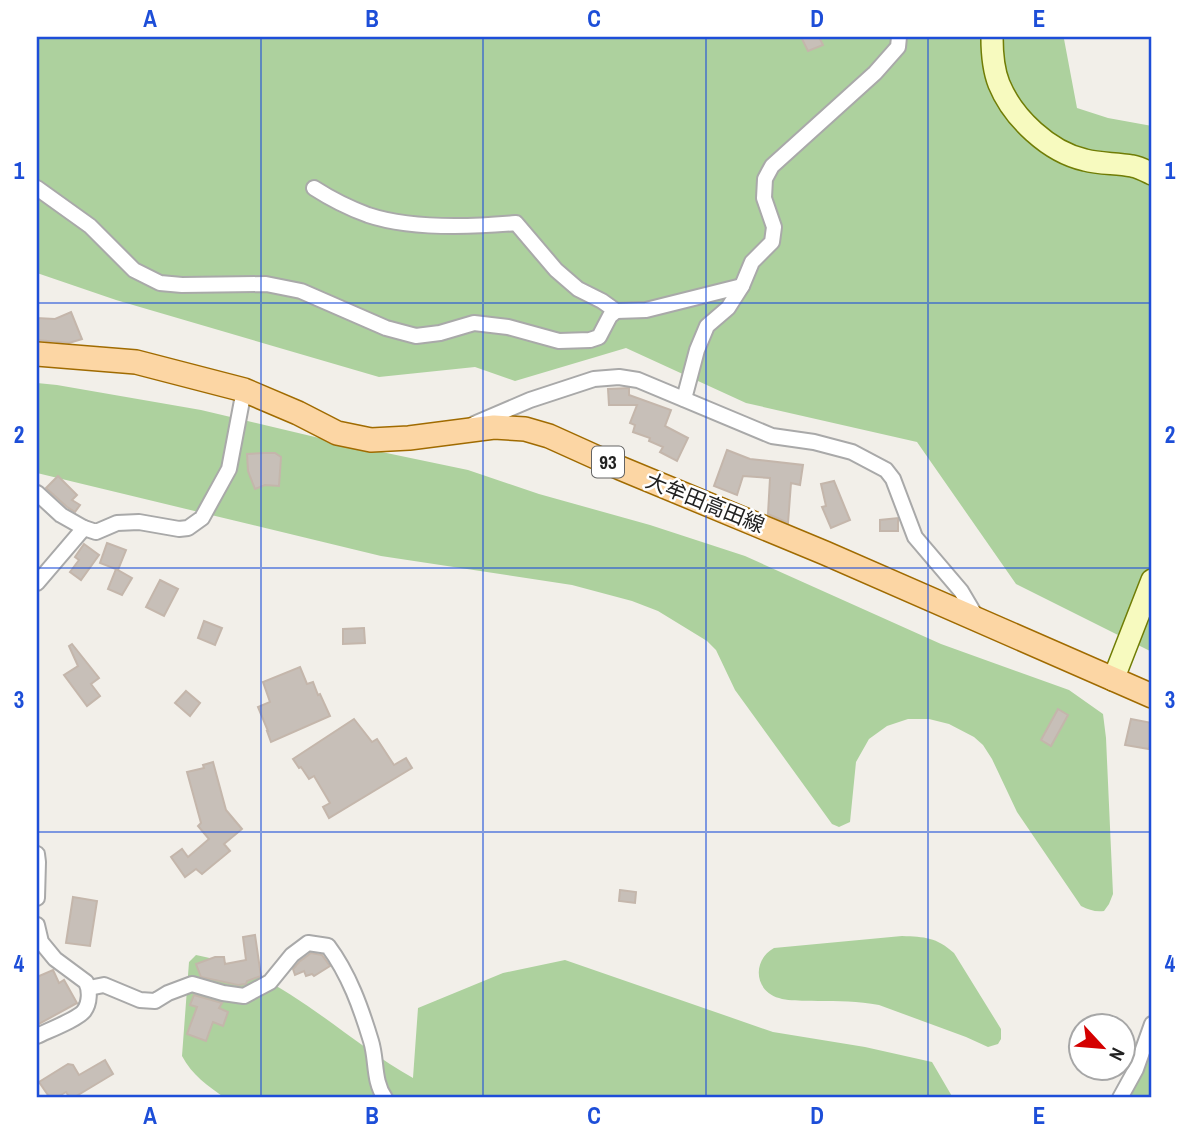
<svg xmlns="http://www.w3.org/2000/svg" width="1189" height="1135" font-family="'Archivo Narrow','Noto Sans JP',sans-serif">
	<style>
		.forest { fill: #add19e }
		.building { fill: #c7bfb8; stroke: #c4b6ab; stroke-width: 2 }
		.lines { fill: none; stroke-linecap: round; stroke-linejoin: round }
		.street-casing { stroke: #a9a9a9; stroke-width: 18 }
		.secondary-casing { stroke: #707d05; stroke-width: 24 }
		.primary-casing { stroke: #a06b00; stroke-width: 26 }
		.street { stroke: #fff; stroke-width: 14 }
		.secondary { stroke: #f7fabf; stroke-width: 21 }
		.primary { stroke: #fcd6a4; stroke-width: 23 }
		.grid { fill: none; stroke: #1d4ed8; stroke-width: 2; stroke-opacity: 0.55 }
		.labels { text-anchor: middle; stroke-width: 5; stroke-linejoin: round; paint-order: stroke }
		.shield { fill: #fff; stroke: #646464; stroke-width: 2 }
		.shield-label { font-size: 19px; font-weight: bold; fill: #222 }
		.street-label { font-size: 21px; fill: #222; stroke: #fff }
		.neatline { fill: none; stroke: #1d4ed8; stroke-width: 2.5 }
		.grid-label { font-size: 23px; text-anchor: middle; font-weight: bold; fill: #1d4ed8 }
	</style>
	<rect width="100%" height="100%" fill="#f2efe9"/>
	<g class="forest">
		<path d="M 37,37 L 1051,37 L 1064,39 L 1077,108 L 1108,118 L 1152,126 L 1152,652 L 1016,584 L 917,442 L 746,403 L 626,348 L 515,381 L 475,367 L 379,377 L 116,300 L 37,273 Z"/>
		<path d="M 37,383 L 57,385 L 201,410 L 353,446 L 468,470 L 539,494 L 650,525 L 745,556 L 941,644 L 1069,690 L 1103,714 L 1106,738 L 1113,894 L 1109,904 L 1104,911 C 1095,912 1089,910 1081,906 L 1017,812 L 992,759 L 983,745 L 974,737 L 949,724 L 929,719 L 908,719 L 887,726 L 869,739 L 856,762 L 850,822 L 839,827 L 832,824 L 735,690 L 716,650 L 707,641 L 658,611 L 632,601 L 572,585 L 381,556 L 37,473 Z"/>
		<path d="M 902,936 C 925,937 936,937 954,953 L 1001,1029 L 1001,1039 L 998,1044 L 988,1047 L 966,1037 L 879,1005 C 858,1001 838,1001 818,1001 C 806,1000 791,1002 779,998 C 754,991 752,960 774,948 Z"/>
		<path d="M 196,955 C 282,971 340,1037 413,1078 L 418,1008 L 503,973 L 565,960 L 773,1032 L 865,1047 L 932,1062 L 953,1098 L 225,1098 C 208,1086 192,1075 182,1056 L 189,962 Z"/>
		<path d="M 1152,1026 L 1152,1098 L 1115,1098 Z"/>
	</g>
	<g class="building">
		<path d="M 801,37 L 819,37 L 823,45 L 808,51 Z"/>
		<path d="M 71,312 L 82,339 L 69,343 L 37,340 L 37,318 L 55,319 Z"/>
		<path d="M 629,388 L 629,395 L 671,410 L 665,426 L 688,438 L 677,461 L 660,452 L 663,447 L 649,441 L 650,438 L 633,432 L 635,425 L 630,423 L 637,405 L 609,405 L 608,389 Z"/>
		<path d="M 727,450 L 750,459 L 803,465 L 800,485 L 791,483 L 788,523 L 768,514 L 770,478 L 743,476 L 737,495 L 714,486 Z"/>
		<path d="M 265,453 L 275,453 L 281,457 L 279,486 L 265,485 L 255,489 L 248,471 L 247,454 Z"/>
		<path d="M 58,476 L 77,495 L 72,500 L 80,505 L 75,512 L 67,507 L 46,488 Z"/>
		<path d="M 834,481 L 850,520 L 831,528 L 822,507 L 826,506 L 821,484 Z"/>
		<path d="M 898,518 L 898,531 L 880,531 L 880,520 Z"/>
		<path d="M 107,543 L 126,550 L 118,570 L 132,578 L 122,595 L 108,589 L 116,569 L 100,563 Z"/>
		<path d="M 84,544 L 99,555 L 81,580 L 70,572 L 79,560 L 75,557 Z"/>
		<path d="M 160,580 L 178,589 L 164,616 L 146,607 Z"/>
		<path d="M 204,621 L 222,628 L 215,645 L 198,638 Z"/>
		<path d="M 364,628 L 365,643 L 343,644 L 343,629 Z"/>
		<path d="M 72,644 L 99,678 L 91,684 L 100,696 L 87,706 L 64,675 L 78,666 L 69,646 Z"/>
		<path d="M 300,667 L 307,684 L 313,682 L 318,695 L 320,694 L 330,716 L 271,742 L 267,731 L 268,731 L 258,707 L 270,702 L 263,682 Z"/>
		<path d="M 186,691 L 200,703 L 190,716 L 175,703 Z"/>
		<path d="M 1058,709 L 1068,715 L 1051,746 L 1041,740 Z"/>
		<path d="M 354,719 L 372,742 L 377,739 L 394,765 L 406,758 L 412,768 L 329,818 L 323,807 L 330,803 L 314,776 L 309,779 L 301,767 L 299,768 L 293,759 Z"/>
		<path d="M 1131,719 L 1152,723 L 1152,733 L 1149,749 L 1125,745 Z"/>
		<path d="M 213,762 L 226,810 L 242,829 L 224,844 L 230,851 L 202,874 L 196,869 L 185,877 L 171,857 L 182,849 L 188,857 L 209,839 L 198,826 L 201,823 L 187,772 L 204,768 L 203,765 Z"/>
		<path d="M 620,890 L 636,892 L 635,903 L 619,901 Z"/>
		<path d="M 73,897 L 97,901 L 90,946 L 66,943 Z"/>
		<path d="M 255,935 L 261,976 L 247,981 L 246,984 L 238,985 L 201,977 L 196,964 L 215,957 L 224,957 L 225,964 L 246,960 L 243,937 Z"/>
		<path d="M 311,953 L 322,955 L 330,966 L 314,976 L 312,974 L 306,976 L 304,971 L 295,975 L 293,969 L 299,962 Z"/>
		<path d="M 53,970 L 59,983 L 64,980 L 77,1003 L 37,1025 L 37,977 Z"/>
		<path d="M 194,995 L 222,1003 L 219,1008 L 228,1012 L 223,1026 L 213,1022 L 206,1041 L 187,1034 L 197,1007 L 190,1005 Z"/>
		<path d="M 105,1060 L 113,1074 L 73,1098 L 70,1098 L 66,1092 L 56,1098 L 50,1098 L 39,1082 L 68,1064 L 73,1065 L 79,1075 Z"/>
	</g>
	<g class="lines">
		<defs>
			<g id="street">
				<path d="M 37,188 L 90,226 L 134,270 L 160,283 L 182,285 L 266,284 L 301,291 L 386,328 L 416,336 L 440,333 L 474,323 L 508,327 L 559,341 L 590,340 L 599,337 L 610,316 L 616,311"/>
				<path d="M 314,188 C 331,199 349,208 368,215 C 410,229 472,227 516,223 L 556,270 L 578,289 L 602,301 L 616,311 L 646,310 L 742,286"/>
				<path d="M 684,399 L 697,350 L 707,326 L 728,308 L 742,286 L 752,262 L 772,242 L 774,227 L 764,198 L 765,179 L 772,166 L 875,73 L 898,47 L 899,37"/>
				<path d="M 474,424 L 530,400 L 594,379 L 619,377 L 638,380 L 772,436 L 814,442 L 852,452 L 886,470 L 893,479 L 915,537 L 961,591 L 977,618"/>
				<path d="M 37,493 L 61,515 L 84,528 L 96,532 L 117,523 L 139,522 L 179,529 L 188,528 L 202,518 L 229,469 L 244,390"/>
				<path d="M 37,583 L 84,528"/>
				<path d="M 37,854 L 38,862 L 37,898"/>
				<path d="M 37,925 L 41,942 L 55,959 L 86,982 C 90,990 90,1003 84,1011 C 78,1019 47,1031 37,1036"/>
				<path d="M 89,988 L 104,985 L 140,1000 L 155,1001 L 168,993 L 192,984 L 223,993 L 244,996 L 270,982 L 292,955 L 308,943 L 328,946 C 349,974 361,1008 371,1041 C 377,1060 373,1081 385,1098"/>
				<path d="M 1120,1098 L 1136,1069 L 1152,1024"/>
			</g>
			<g id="secondary">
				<path d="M 992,37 C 992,53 993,69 999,84 C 1013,118 1049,152 1085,160 C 1100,164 1116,163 1132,166 C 1139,167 1146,171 1152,174"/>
				<path d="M 1113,680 L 1152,580"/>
			</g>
			<path id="primary" d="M 37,354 L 136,362 L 244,390 L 298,413 L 337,433 L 371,440 L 409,438 L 494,427 L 525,429 L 549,436 L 620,468 L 825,553 L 1152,696"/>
		</defs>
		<use href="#street" class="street-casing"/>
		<use href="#secondary" class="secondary-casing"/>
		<use href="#primary" class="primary-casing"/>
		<use href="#street" class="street"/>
		<use href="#secondary" class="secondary"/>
		<use href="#primary" class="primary"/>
	</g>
	<path class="grid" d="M 261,37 L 261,1098M 483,37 L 483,1098M 706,37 L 706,1098M 928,37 L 928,1098M 37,303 L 1152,303M 37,568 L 1152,568M 37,832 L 1152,832"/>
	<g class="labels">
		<rect class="shield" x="592" y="446.5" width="32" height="31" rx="5"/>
		<g class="shield-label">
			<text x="608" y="469">93</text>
		</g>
		<g class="street-label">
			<text transform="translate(705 503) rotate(22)" y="7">大牟田高田線</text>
		</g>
	</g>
	<rect width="1189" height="1135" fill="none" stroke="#ffffff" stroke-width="77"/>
	<g transform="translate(1102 1047) rotate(116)"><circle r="33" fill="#ffffff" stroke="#a7a7a7" stroke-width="2"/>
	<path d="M0-5L12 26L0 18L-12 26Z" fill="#d40000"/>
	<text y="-10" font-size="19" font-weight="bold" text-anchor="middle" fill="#222222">N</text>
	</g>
	<rect x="38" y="38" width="1112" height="1058" class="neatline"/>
	<g class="grid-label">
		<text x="150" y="27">A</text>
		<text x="372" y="27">B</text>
		<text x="594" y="27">C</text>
		<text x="817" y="27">D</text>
		<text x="1039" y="27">E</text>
		<text x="19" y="179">1</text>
		<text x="1170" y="179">1</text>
		<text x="19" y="443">2</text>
		<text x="1170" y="443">2</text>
		<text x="19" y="708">3</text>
		<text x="1170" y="708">3</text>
		<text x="19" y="972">4</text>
		<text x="1170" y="972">4</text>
		<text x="150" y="1124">A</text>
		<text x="372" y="1124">B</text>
		<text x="594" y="1124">C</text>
		<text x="817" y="1124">D</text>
		<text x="1039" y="1124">E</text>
	</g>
</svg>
